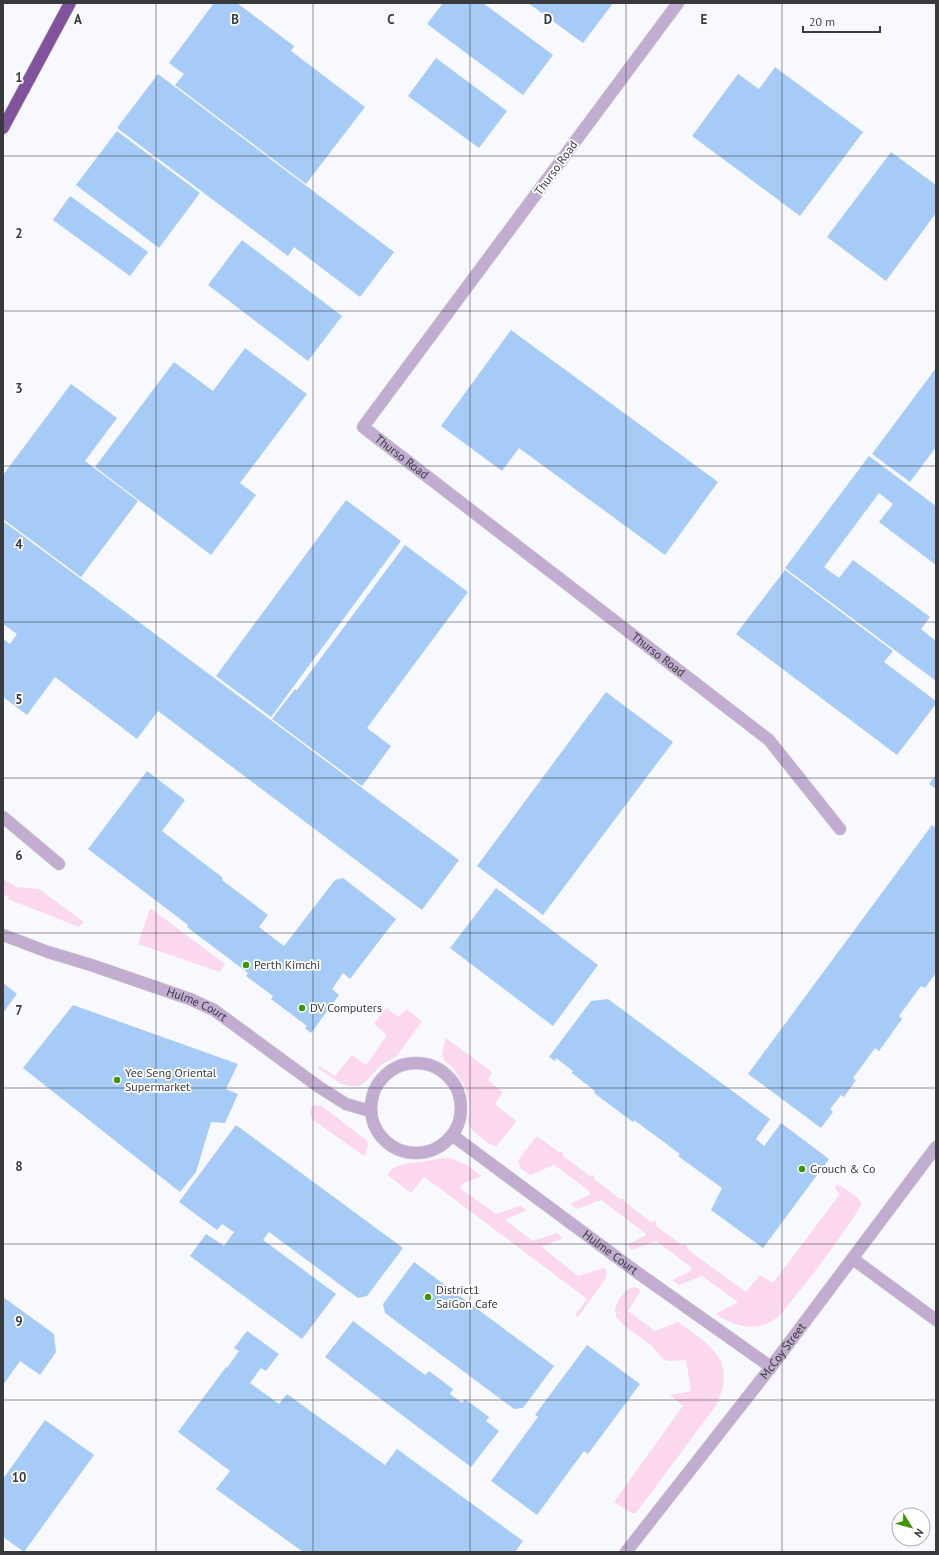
<svg xmlns="http://www.w3.org/2000/svg" width="939" height="1555" font-family="'PT Sans',sans-serif">
	<style>
		.green { fill: #fcd8ee }
		.building { fill: #a6cbf6 }
		.lines { fill: none; stroke-linecap: round; stroke-linejoin: round }
		.minor-casing { stroke: #d2d2d8; stroke-width: 13 }
		.highway-casing { stroke: #d2d2d8; stroke-width: 13 }
		.minor { stroke: #c2acd0; stroke-width: 12 }
		.highway { stroke: #81539c; stroke-width: 12 }
		.grid { fill: none; stroke: #393a3e; stroke-width: 1; stroke-opacity: 0.55 }
		.poi-dot { fill: #3f9400; stroke: #fff; stroke-width: 1.5 }
		.labels { text-anchor: middle; stroke-width: 3.5; stroke-linejoin: round; paint-order: stroke }
		.street-label { font-size: 12px; fill: #393a3e; stroke: #fff }
		.poi-label { font-size: 12px; fill: #393a3e; stroke: #fff; text-anchor: start }
		.grid-label { font-size: 13px; text-anchor: middle; font-weight: bold; fill: #393a3e; stroke: #fff; stroke-width: 3.5; stroke-linejoin: round; paint-order: stroke }
	</style>
	<rect width="100%" height="100%" fill="#f8f8ff"/>
	<g class="green">
		<path d="M 3,879 L 16,887 L 39,889 L 84,922 L 79,927 L 8,899 L 9,897 L 3,894 Z"/>
		<path d="M 150,908 L 225,964 L 220,972 L 138,944 Z"/>
		<path d="M 386,1008 L 399,1017 L 406,1009 L 422,1021 L 397,1056 L 382,1064 L 366,1081 L 359,1086 L 350,1086 L 341,1084 L 318,1068 L 320,1066 L 335,1076 L 352,1055 L 366,1065 L 387,1035 L 374,1024 Z"/>
		<path d="M 446,1038 L 492,1072 L 488,1080 L 503,1092 L 495,1104 L 516,1121 L 515,1123 L 496,1147 L 488,1143 L 472,1130 L 468,1122 L 470,1106 L 465,1087 L 454,1069 L 444,1060 L 442,1054 Z"/>
		<path d="M 316,1105 L 322,1106 L 366,1140 L 368,1143 L 366,1154 L 364,1156 L 313,1120 L 310,1113 L 311,1108 Z"/>
		<path d="M 537,1136 L 559,1152 L 563,1152 L 563,1156 L 590,1176 L 594,1175 L 594,1179 L 620,1199 L 624,1199 L 625,1202 L 651,1222 L 656,1221 L 656,1226 L 682,1245 L 687,1245 L 687,1249 L 746,1292 L 760,1275 L 773,1283 L 840,1194 L 835,1189 L 837,1184 C 843,1188 860,1197 861,1203 C 862,1211 790,1305 780,1315 C 778,1317 774,1320 770,1322 C 752,1332 732,1325 716,1314 L 738,1302 L 702,1276 L 679,1285 L 672,1280 L 689,1272 L 692,1269 L 691,1267 L 656,1241 L 632,1250 L 627,1245 L 646,1235 L 645,1233 L 601,1200 L 577,1209 L 570,1204 L 589,1195 L 590,1193 L 588,1190 L 554,1165 L 530,1175 L 520,1168 L 518,1162 L 521,1156 Z"/>
		<path d="M 450,1158 L 467,1165 L 482,1176 L 462,1184 L 461,1189 L 496,1214 L 520,1206 L 527,1210 L 505,1220 L 533,1241 L 557,1233 L 563,1238 L 542,1247 L 578,1276 L 603,1268 L 606,1269 L 607,1273 L 606,1278 L 578,1317 L 575,1315 L 587,1299 L 442,1190 L 424,1177 L 411,1193 L 387,1175 C 395,1163 409,1163 421,1162 C 431,1160 440,1158 450,1158 Z"/>
		<path d="M 635,1287 L 641,1290 L 628,1311 L 655,1331 L 678,1322 C 711,1346 737,1359 717,1404 L 636,1513 L 632,1513 L 614,1502 L 683,1406 L 670,1395 L 691,1391 L 686,1360 L 669,1361 L 664,1360 L 651,1345 L 626,1327 L 616,1317 L 615,1309 L 619,1299 L 628,1289 Z"/>
	</g>
	<g class="building">
		<path d="M 214,3 L 237,3 L 294,46 L 291,51 L 365,107 L 306,184 L 175,85 L 184,74 L 169,63 Z"/>
		<path d="M 443,3 L 483,3 L 553,55 L 523,95 L 427,24 Z"/>
		<path d="M 528,3 L 613,3 L 583,43 Z"/>
		<path d="M 436,58 L 507,111 L 479,148 L 408,96 Z"/>
		<path d="M 775,67 L 863,132 L 800,216 L 692,136 L 738,74 L 759,89 Z"/>
		<path d="M 158,74 L 394,252 L 360,297 L 294,247 L 288,256 L 117,128 Z"/>
		<path d="M 117,131 L 200,193 L 159,248 L 76,185 Z"/>
		<path d="M 891,152 L 936,185 L 936,213 L 886,281 L 827,237 Z"/>
		<path d="M 70,196 L 148,252 L 130,276 L 53,220 Z"/>
		<path d="M 242,240 L 342,316 L 308,361 L 208,285 Z"/>
		<path d="M 511,330 L 718,482 L 665,555 L 519,448 L 502,471 L 441,426 Z"/>
		<path d="M 245,348 L 307,394 L 240,483 L 256,495 L 211,555 L 95,467 L 174,362 L 213,391 Z"/>
		<path d="M 936,368 L 936,447 L 910,482 L 872,454 Z"/>
		<path d="M 71,384 L 117,418 L 85,461 L 138,501 L 81,577 L 3,519 L 3,475 Z"/>
		<path d="M 869,456 L 936,506 L 936,565 L 879,522 L 893,504 L 879,493 L 824,567 L 839,578 L 853,560 L 930,617 L 921,629 L 936,641 L 936,681 L 785,568 Z"/>
		<path d="M 346,500 L 401,541 L 271,717 L 216,676 Z"/>
		<path d="M 3,521 L 459,860 L 422,910 L 158,711 L 137,739 L 55,677 L 27,715 L 3,697 L 3,639 L 10,644 L 17,634 L 3,624 Z"/>
		<path d="M 405,545 L 468,592 L 367,728 L 391,746 L 362,786 L 272,719 L 295,689 L 297,690 Z"/>
		<path d="M 785,570 L 893,651 L 884,662 L 936,701 L 936,704 L 897,755 L 736,634 Z"/>
		<path d="M 606,692 L 673,742 L 543,915 L 477,866 Z"/>
		<path d="M 147,771 L 185,800 L 162,831 L 223,878 L 222,880 L 268,915 L 259,927 L 284,946 L 335,880 L 343,878 L 396,919 L 350,979 L 343,973 L 332,989 L 339,995 L 311,1033 L 305,1028 L 307,1026 L 271,999 L 273,996 L 246,976 L 248,973 L 187,927 L 188,925 L 88,849 Z"/>
		<path d="M 936,775 L 936,789 L 929,784 Z"/>
		<path d="M 932,825 L 936,828 L 936,973 L 925,988 L 921,986 L 899,1016 L 902,1019 L 879,1051 L 875,1048 L 853,1078 L 856,1080 L 844,1097 L 841,1095 L 830,1109 L 833,1112 L 821,1128 L 748,1074 Z"/>
		<path d="M 496,888 L 598,965 L 553,1026 L 450,948 Z"/>
		<path d="M 3,983 L 17,994 L 3,1013 Z"/>
		<path d="M 608,999 L 770,1119 L 756,1139 L 764,1146 L 781,1123 L 829,1159 L 763,1248 L 711,1210 L 722,1188 L 678,1156 L 680,1154 L 634,1120 L 633,1122 L 594,1093 L 595,1091 L 572,1073 L 573,1071 L 556,1058 L 555,1061 L 549,1057 L 591,1001 Z"/>
		<path d="M 73,1005 L 238,1064 L 226,1089 L 238,1094 L 225,1123 L 211,1122 L 196,1172 L 180,1192 L 23,1068 Z"/>
		<path d="M 236,1125 L 403,1248 L 367,1296 L 358,1298 L 269,1232 L 263,1240 L 336,1294 L 302,1339 L 190,1256 L 206,1234 L 224,1246 L 234,1232 L 222,1224 L 217,1230 L 179,1202 Z"/>
		<path d="M 414,1262 L 554,1366 L 523,1408 L 514,1409 L 385,1313 L 383,1304 Z"/>
		<path d="M 3,1297 L 54,1334 L 56,1352 L 40,1375 L 20,1361 L 3,1385 Z"/>
		<path d="M 353,1321 L 425,1375 L 429,1371 L 453,1389 L 450,1394 L 462,1403 L 465,1399 L 489,1417 L 486,1421 L 499,1431 L 471,1467 L 325,1357 Z"/>
		<path d="M 247,1331 L 279,1354 L 266,1371 L 261,1368 L 250,1383 L 279,1404 L 287,1394 L 385,1465 L 397,1449 L 523,1541 L 515,1552 L 303,1552 L 216,1489 L 230,1471 L 178,1432 L 226,1367 L 227,1368 L 239,1351 L 234,1348 Z"/>
		<path d="M 587,1345 L 640,1384 L 588,1454 L 584,1451 L 537,1515 L 491,1481 L 538,1417 L 535,1415 Z"/>
		<path d="M 45,1420 L 94,1455 L 24,1552 L 3,1537 L 3,1479 Z"/>
	</g>
	<g class="lines">
		<defs>
			<g id="minor">
				<path id="s1" d="M 678,3 L 363,427 L 769,740 L 840,829"/>
				<path d="M 3,817 L 59,864"/>
				<path id="s2" d="M 3,935 L 48,952 L 91,965 L 190,999 L 214,1010 L 319,1087 L 346,1104 L 370,1111"/>
				<circle cx="416" cy="1108" r="45"/>
				<path id="s3" d="M 452,1135 L 638,1273 L 771,1367"/>
				<path d="M 853,1259 L 936,1320"/>
				<path id="s4" d="M 626,1552 L 771,1367 L 936,1147"/>
			</g>
			<path id="highway" d="M 3,128 L 70,3"/>
		</defs>
		<use href="#minor" class="minor-casing"/>
		<use href="#highway" class="highway-casing"/>
		<use href="#minor" class="minor"/>
		<use href="#highway" class="highway"/>
	</g>
	<path class="grid" d="M 156,3 L 156,1552M 313,3 L 313,1552M 470,3 L 470,1552M 626,3 L 626,1552M 782,3 L 782,1552M 3,156 L 936,156M 3,311 L 936,311M 3,466 L 936,466M 3,622 L 936,622M 3,778 L 936,778M 3,933 L 936,933M 3,1088 L 936,1088M 3,1244 L 936,1244M 3,1400 L 936,1400"/>
	<g class="poi-dot">
		<circle cx="246" cy="965" r="4"/>
		<circle cx="302" cy="1008" r="4"/>
		<circle cx="117" cy="1080" r="4"/>
		<circle cx="802" cy="1169" r="4"/>
		<circle cx="428" cy="1297" r="4"/>
	</g>
	<g class="labels">
		<g class="street-label">
			<text transform="translate(556 168) rotate(-54)" y="4">Thurso Road</text>
			<text dy="4" stroke="none"><textPath href="#s1" startOffset="577">Thurso Road</textPath></text>
			<text dy="4" stroke="none"><textPath href="#s1" startOffset="901">Thurso Road</textPath></text>
			<text dy="4" stroke="none"><textPath href="#s2" startOffset="206">Hulme Court</textPath></text>
			<text dy="4" stroke="none"><textPath href="#s3" startOffset="197">Hulme Court</textPath></text>
			<text dy="4" stroke="none"><textPath href="#s4" startOffset="255">McCoy Street</textPath></text>
		</g>
		<g class="poi-label">
			<text x="254" y="969">Perth Kimchi</text>
			<text x="310" y="1012">DV Computers</text>
			<text x="125" y="1077">Yee Seng Oriental<tspan x="125" dy="14">Supermarket</tspan></text>
			<text x="810" y="1173">Grouch &amp; Co</text>
			<text x="436" y="1294">District1<tspan x="436" dy="14">SaiGon Cafe</tspan></text>
		</g>
	</g>
	<g class="grid-label">
		<text x="78" y="24">A</text>
		<text x="235" y="24">B</text>
		<text x="391" y="24">C</text>
		<text x="548" y="24">D</text>
		<text x="704" y="24">E</text>
		<text x="19" y="82">1</text>
		<text x="19" y="238">2</text>
		<text x="19" y="393">3</text>
		<text x="19" y="549">4</text>
		<text x="19" y="704">5</text>
		<text x="19" y="860">6</text>
		<text x="19" y="1015">7</text>
		<text x="19" y="1171">8</text>
		<text x="19" y="1326">9</text>
		<text x="19" y="1482">10</text>
	</g>
	<rect width="939" height="1555" fill="none" stroke="#393a3e" stroke-width="8"/>
	<g transform="translate(911 1527) rotate(127)"><circle r="19" fill="#ffffff" stroke="#b0b0b2"/>
	<path d="M0-3L7 15L0 10L-7 15Z" fill="#3f9400"/>
	<text y="-6" font-size="11" font-weight="bold" text-anchor="middle" fill="#393a3e">N</text>
	</g>
	<path d="M803 26v6h77v-6" fill="none" stroke="#393a3e" stroke-width="2"/>
	<text x="809" y="26" font-size="12" fill="#393a3e" stroke="#ffffff" stroke-width="3" paint-order="stroke">20 m</text>
</svg>
